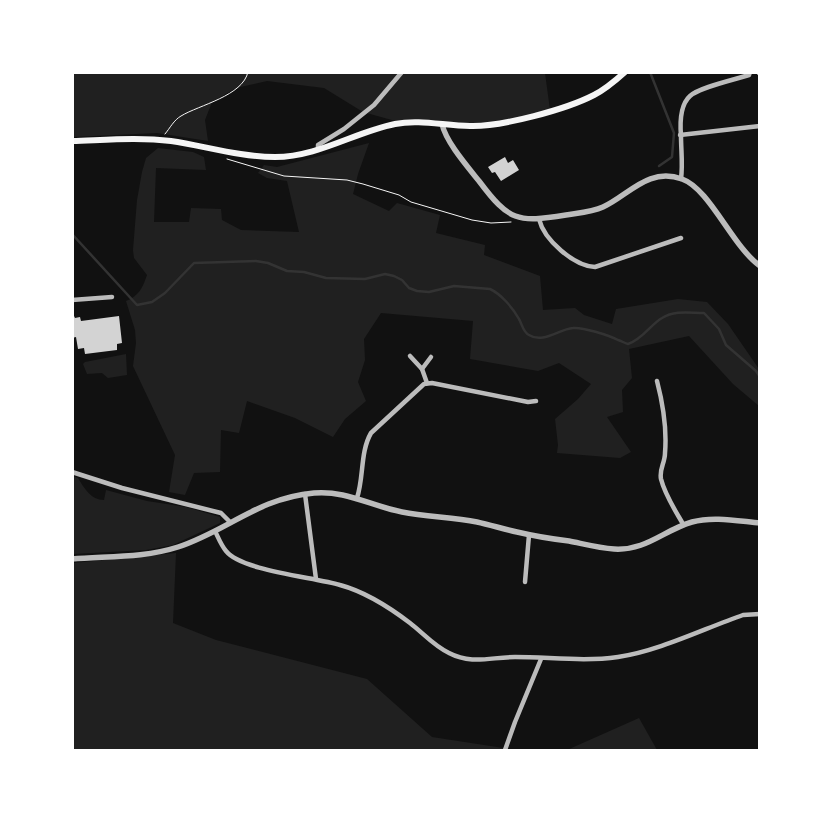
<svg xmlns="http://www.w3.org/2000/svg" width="832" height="823" font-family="Mulish,sans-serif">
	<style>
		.green { fill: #202020 }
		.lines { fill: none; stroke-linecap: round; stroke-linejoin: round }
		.stream { stroke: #333; stroke-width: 2.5 }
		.building { fill: #d3d3d3 }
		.path { stroke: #f5f5f5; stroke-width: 1 }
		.minor { stroke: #bcbcbc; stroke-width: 4.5 }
		.tertiary { stroke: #bcbcbc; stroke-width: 5.5 }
		.secondary { stroke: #f5f5f5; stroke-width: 6 }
	</style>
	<rect width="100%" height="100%" fill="#111"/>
	<g class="green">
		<path d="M 72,73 L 545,73 L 550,110 L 489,126 L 399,122 L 363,112 L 324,88 L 267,81 L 236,88 L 212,102 L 205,120 L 208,141 L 157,133 L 73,137 Z"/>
		<path d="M 369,143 L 358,174 L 353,194 L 389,211 L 397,203 L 440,215 L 436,233 L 485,245 L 484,255 L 540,276 L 543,310 L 575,308 L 584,315 L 612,324 L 616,309 L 678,299 L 707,302 L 728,324 L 759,369 L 759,406 L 733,384 L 689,336 L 629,349 L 632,378 L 622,390 L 623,412 L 607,417 L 631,452 L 620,458 L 557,453 L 558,445 L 555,419 L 578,399 L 591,384 L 559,363 L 538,371 L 470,359 L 473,321 L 381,313 L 364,339 L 365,360 L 358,382 L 366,401 L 345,419 L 333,437 L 295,418 L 247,401 L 239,433 L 221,430 L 220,472 L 194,473 L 185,495 L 169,492 L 175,455 L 133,366 L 136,343 L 135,330 L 126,301 C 139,296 143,287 147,275 L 134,258 L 133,250 L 137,200 L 142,172 L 146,158 L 158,148 L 193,152 L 204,157 L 206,170 L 156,168 L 154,222 L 189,222 L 191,208 L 221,209 L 222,220 L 241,230 L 299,232 L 287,181 L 267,178 L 258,173 L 264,165 L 277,167 Z"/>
		<path d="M 126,354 L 127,375 L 108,378 L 102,373 L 87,374 L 83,364 L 85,362 Z"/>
		<path d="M 73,476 L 78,478 C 84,488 91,500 104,500 L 106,490 L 147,501 L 186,507 L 220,517 L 220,523 L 173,545 L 146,550 L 73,554 Z"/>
		<path d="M 176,553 L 173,623 L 216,640 L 367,679 L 432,737 L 516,750 L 73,750 L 73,563 Z"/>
		<path d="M 639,718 L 657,750 L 567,750 Z"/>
	</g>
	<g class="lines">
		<g class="stream">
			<path d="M 650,72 L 674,133 L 672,157 L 659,166"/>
			<path d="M 72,234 L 137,305 L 152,302 L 165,293 L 194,263 L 256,261 L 268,263 L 287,271 L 304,272 L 326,278 L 365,279 L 385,274 L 394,276 L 402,280 L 409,288 L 417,291 L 429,292 L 454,286 L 490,289 C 501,294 513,308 519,319 C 522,324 523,332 529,335 C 543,344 559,329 573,328 C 583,327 608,335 618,340 C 622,341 624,343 628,344 C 643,339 650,325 662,318 C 675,310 690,313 704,313 L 719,329 L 726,345 L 756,371 L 760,377"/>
		</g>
	</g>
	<g class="building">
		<path d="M 505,157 L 508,163 L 513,160 L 519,170 L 501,181 L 495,172 L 492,173 L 488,167 Z"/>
		<path d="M 72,316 L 74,316 L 75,318 L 80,317 L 81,321 L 119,316 L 122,343 L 117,344 L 117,350 L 85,354 L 84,348 L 78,349 L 76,337 L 72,338 Z"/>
	</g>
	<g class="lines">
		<g class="path">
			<path d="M 165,134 C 170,128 174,120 181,116 C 199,105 243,96 248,72"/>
			<path d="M 227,159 L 284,176 L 347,180 L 363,184 L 399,195 L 411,202 L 472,220 L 491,223 L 511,222"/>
		</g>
		<g class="minor">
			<path d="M 680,135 L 760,126"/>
			<path d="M 318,150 L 318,145 L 344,129 L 374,105 L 402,72"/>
			<path d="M 681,179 C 683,164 681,151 681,136 C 680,124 680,105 690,96 C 700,87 734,80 749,75 L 750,72"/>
			<path d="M 539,219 C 544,240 574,266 595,267 L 681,238"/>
			<path d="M 72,300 L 112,297"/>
			<path d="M 410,356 L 422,369 L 427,383"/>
			<path d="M 422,369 L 431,357"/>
			<path d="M 657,381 C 663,404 667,429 665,453 C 665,463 659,469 661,479 C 665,495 675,510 683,524"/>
			<path d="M 72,472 L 122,488 L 221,513 L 230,522"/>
			<path d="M 305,494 L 316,579"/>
			<path d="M 357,498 C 364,477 360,452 371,433 L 424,384 L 432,383 L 528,402 L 536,401"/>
			<path d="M 215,531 C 218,537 221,545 226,551 C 242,571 313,577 340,585 C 366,592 389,607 410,623 C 423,633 434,646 449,653 C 472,665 491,657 515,657 C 549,657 584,662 618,657 C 659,651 703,629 743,615 L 760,614"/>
			<path d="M 525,582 L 529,535"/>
			<path d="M 505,750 L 515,722 L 541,659"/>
		</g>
		<g class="tertiary">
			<path d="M 442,124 C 446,142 467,166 479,181 C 509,221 517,223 566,215 C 578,213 592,212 603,207 C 629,195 648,167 682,179 C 710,189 732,246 760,266"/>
			<path d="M 72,559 C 107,556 144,558 178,547 C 227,531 258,498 314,493 C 345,490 371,506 402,512 C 427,517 452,517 477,522 C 490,525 504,529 517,532 C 534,536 552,539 569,541 C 584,544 599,548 614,549 C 646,551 664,530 692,522 C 713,516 738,521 760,523"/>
		</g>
		<g class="secondary">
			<path d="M 759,72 L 760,73"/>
			<path d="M 72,141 C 105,140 139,137 171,141 C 205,146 240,157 275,157 C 318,157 355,132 395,124 C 420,119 445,126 470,126 C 502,127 567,109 594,95 C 606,89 615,81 625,72"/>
		</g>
	</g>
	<rect width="832" height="823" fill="none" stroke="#ffffff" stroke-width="148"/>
</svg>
